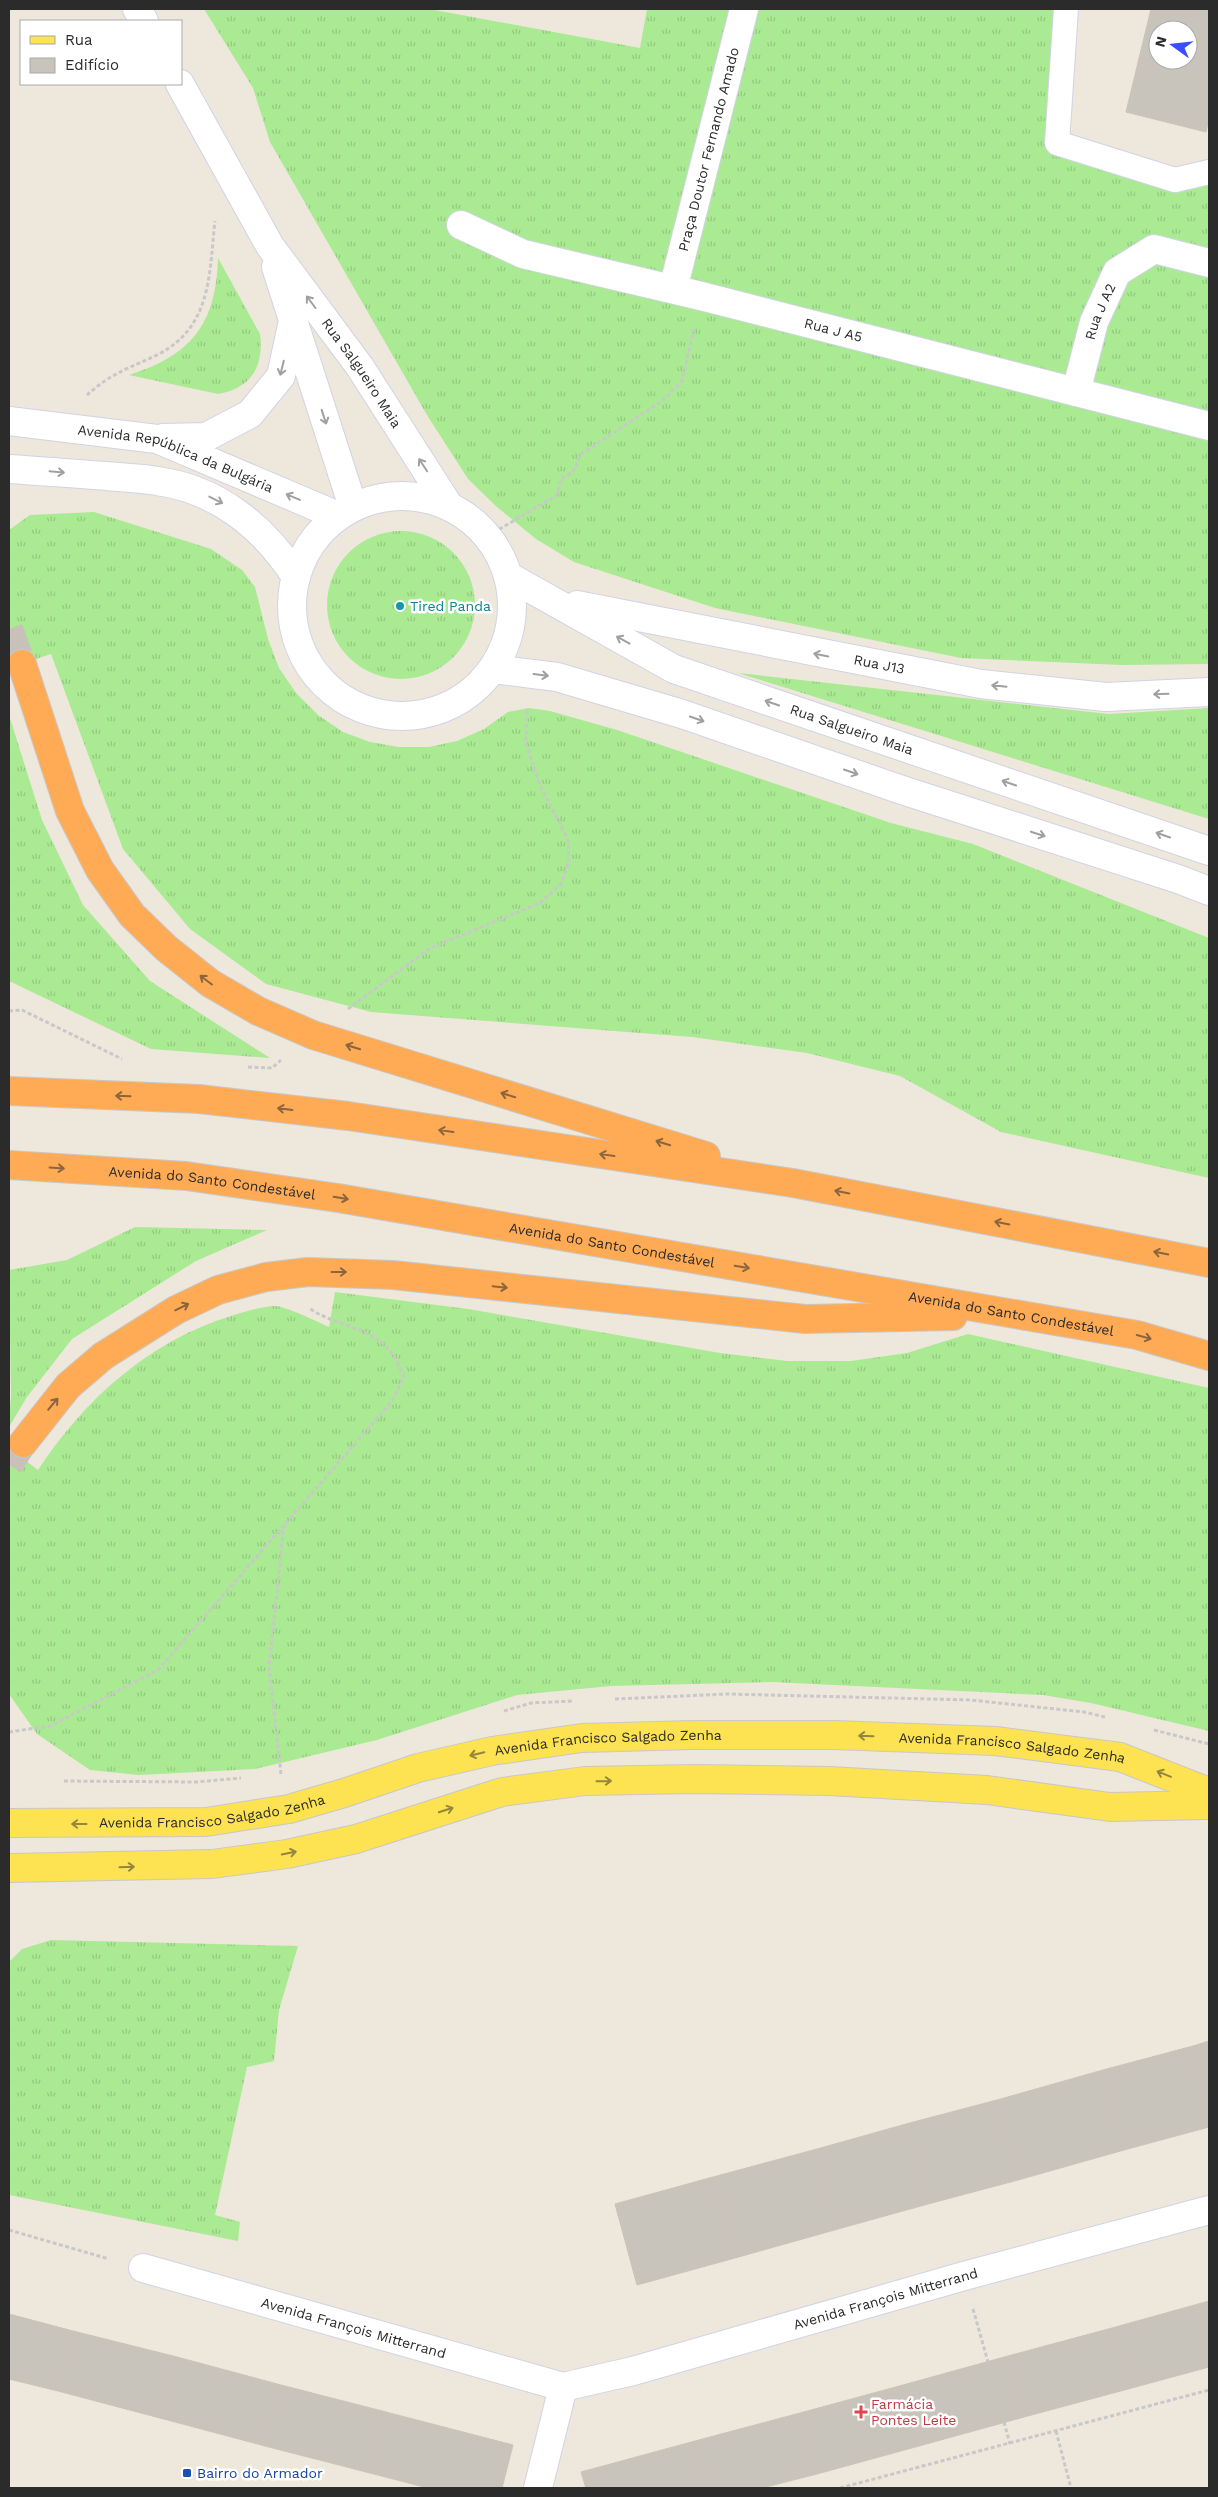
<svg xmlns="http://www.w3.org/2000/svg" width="1218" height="2497" font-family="'Work Sans',sans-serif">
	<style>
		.grass { fill: url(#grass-tufts) }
		.building { fill: #c9c4bb; stroke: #cac4b5; fill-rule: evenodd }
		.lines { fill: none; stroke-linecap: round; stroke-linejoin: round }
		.highway-tunnel { stroke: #c7c1b9; stroke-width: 28; stroke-dasharray: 28 14; stroke-linecap: butt }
		.lane-casing { stroke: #d1d3e5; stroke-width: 26 }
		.street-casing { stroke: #d1d3e5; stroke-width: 30 }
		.secondary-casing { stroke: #d1d3e5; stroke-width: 30 }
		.primary-casing { stroke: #c8c8c8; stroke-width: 30 }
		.highway-casing { stroke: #c8c8c8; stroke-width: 30 }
		.path { stroke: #c8c8c8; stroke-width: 3; stroke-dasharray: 4 2.5; stroke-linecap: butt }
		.lane { stroke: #fff; stroke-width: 24 }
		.street { stroke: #fff; stroke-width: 28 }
		.secondary { stroke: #fff; stroke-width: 28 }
		.primary { stroke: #fde251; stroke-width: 28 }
		.highway { stroke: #ffab56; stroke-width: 28 }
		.oneway { stroke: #a0a0a0 }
		.oneway2 { stroke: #8a653e }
		.oneway3 { stroke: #94863e }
		.culture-dot { fill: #0f9aa8; stroke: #fff; stroke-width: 2 }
		.health-dot { fill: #e0444e; stroke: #fff; stroke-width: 2 }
		.transit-dot { fill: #1a4fb4; stroke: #fff; stroke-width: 2 }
		.labels { text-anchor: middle; stroke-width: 5; stroke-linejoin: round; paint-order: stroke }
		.street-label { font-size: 14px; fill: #2b2b2b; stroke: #fff }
		.culture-label { font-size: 14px; fill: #0d838f; stroke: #fff; text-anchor: start }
		.health-label { font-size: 14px; fill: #be3a42; stroke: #fff; text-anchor: start }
		.transit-label { font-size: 14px; fill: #164399; stroke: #fff; text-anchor: start }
	</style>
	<defs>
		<pattern id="grass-tufts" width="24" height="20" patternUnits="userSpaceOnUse" patternTransform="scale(1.25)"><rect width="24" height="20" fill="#aaea93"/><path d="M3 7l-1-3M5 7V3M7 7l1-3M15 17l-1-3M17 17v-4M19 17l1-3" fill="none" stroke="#92c97f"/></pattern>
	</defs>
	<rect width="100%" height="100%" fill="#eee7dc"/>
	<g class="grass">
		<path d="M 204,9 L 429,9 L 640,48 L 647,9 L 1066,9 L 1057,143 L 1175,180 L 1209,172 L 1209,664 L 1122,665 L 961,658 L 715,608 L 574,562 L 536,539 L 497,507 L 468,479 L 427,415 L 270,142 L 253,88 Z"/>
		<path d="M 218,258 L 260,334 C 264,367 251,388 218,394 L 129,375 C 192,355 216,324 218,258 Z"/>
		<path d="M 94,512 L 211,549 L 242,570 L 255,587 L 268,639 L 279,668 L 296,693 L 318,715 L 343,732 L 370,742 L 399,747 L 429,747 L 457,741 L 484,729 L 508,712 L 529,708 L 550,711 L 617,730 L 891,823 L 973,844 L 1209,938 L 1209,1178 L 1001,1132 L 900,1076 L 807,1053 L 692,1037 L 371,1012 L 266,984 L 190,929 L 123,849 L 51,654 L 9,668 L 9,530 L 30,515 Z"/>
		<circle cx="401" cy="605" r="74"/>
		<path d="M 738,673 L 1109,714 L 1209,708 L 1209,819 Z"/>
		<path d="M 9,715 L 42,820 L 83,905 L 150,981 L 270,1058 L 151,1049 L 9,981 Z"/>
		<path d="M 135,1227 L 267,1230 L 196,1261 L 72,1339 L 27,1397 L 9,1427 L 11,1394 L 9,1270 L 67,1260 Z"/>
		<path d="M 335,1292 L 468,1309 L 720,1353 L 787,1361 L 851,1361 L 907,1353 L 968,1334 L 1209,1388 L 1209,1731 L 1091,1703 L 1043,1695 L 772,1682 L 611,1686 L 517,1695 L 377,1740 L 255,1769 L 139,1775 L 90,1770 L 37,1734 L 9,1694 L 9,1448 L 38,1470 C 84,1400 149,1341 231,1316 C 245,1312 262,1306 276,1306 C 287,1307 318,1322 329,1327 Z"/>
		<path d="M 51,1940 L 298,1946 L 279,2010 L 274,2061 L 247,2067 L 215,2215 L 240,2222 L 238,2241 L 9,2195 L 9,1962 L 22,1949 Z"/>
	</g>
	<g class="building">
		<path d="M 1151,9 L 1209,9 L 1209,118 L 1206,132 L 1126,112 ZM 1158,30 L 1188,30 L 1188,60 L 1158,60 Z"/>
		<path d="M 1209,2041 L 1209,2107 L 1193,2046 Z"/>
		<path d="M 1193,2046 L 1209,2107 L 1209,2127 L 1124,2150 L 1103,2070 Z"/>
		<path d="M 1103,2070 L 1124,2150 L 1018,2180 L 997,2100 Z"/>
		<path d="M 997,2100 L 1018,2180 L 928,2204 L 906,2124 Z"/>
		<path d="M 906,2124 L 928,2204 L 838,2229 L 817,2149 Z"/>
		<path d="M 817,2149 L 838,2229 L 735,2258 L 713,2177 Z"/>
		<path d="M 713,2177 L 735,2258 L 637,2285 L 615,2204 Z"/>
		<path d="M 1209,2301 L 1209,2367 L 1128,2389 L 1112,2328 Z"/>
		<path d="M 9,2314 L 73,2331 L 58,2391 L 9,2379 Z"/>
		<path d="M 1112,2328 L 1128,2389 L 1024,2417 L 1008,2356 Z"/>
		<path d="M 73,2331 L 177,2357 L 160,2418 L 58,2391 Z"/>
		<path d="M 1008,2356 L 1024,2417 L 919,2446 L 903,2385 Z"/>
		<path d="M 177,2357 L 281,2385 L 265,2446 L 160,2418 Z"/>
		<path d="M 281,2385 L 386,2412 L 370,2473 L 265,2446 Z"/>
		<path d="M 903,2385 L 919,2446 L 817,2474 L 800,2413 Z"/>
		<path d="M 386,2412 L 513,2445 L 502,2488 L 428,2488 L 370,2473 Z"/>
		<path d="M 800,2413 L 817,2474 L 762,2488 L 708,2488 L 695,2441 Z"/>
		<path d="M 695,2441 L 708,2488 L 586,2488 L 581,2472 Z"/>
	</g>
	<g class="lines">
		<g class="highway-tunnel">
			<path d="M 9,629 L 22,664"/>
			<path d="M 9,1465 L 23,1443"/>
		</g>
		<defs>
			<path id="lane" d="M 1066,9 L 1057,143 L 1175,180 L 1209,172"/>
			<g id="street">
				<path id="s1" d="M 461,225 L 523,254 L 701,296 L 1209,426"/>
				<path id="s2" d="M 673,289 L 744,9"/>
				<path id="s3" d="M 1076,392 L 1094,322 L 1117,272 L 1154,249 L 1209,263"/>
				<path id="s4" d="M 143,2268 L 563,2387 L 633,2371 L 964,2276 L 1209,2210"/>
				<path d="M 538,2488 L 563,2387"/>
			</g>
			<g id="secondary">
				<path d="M 137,9 L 144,21"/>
				<path id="s5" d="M 180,84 L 270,246 L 360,367 L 449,506"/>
				<path d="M 276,267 L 353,507"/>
				<path id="s6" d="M 9,421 L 157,439 L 338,516"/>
				<path d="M 163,438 L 206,437 L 250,414 L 281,376 L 293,321"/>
				<path d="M 9,469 C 42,471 75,474 107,476 C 124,478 141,478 157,481 C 217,489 264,527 296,577"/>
				<circle cx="402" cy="606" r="110"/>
				<path id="s7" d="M 508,576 L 674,669 L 1209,851"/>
				<path id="s8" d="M 577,605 L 981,684 L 1106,697 L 1209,692"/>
				<path d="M 493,669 L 557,677 L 682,714 L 902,790 L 1178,879 L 1209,891"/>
			</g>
			<g id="primary">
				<path id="s9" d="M 9,1823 L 206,1822 L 289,1809 L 344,1793 L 418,1768 L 492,1751 L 582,1738 L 693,1735 L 834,1735 L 995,1741 L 1120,1757 L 1209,1792"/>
				<path d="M 9,1868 L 212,1864 L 287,1854 L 356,1839 L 502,1792 L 585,1781 L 694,1779 L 829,1781 L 987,1790 L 1110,1807 L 1209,1805"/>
			</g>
			<g id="highway">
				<path d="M 22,664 L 70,811 L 100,870 L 132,915 L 166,948 L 210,983 L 258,1011 L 313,1035 L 706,1156"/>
				<path d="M 9,1091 L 199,1099 L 348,1116 L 793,1183 L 1209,1263"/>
				<path id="s10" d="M 9,1165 L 186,1176 L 338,1198 L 1137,1335 L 1209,1356"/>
				<path d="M 23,1443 L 68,1386 L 103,1356 L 176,1310 L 218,1290 L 266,1277 L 308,1272 L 393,1275 L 805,1319 L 953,1316"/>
			</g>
		</defs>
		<use href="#lane" class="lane-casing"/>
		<use href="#street" class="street-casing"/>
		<use href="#secondary" class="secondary-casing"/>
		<use href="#primary" class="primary-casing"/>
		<use href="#highway" class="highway-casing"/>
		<g class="path">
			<path d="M 87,395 C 94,389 102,382 111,377 C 126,368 143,362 159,354 C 212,326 209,274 215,221"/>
			<path d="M 488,536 L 557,495 L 561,479 L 573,472 L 581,454 L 662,401 L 682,381 L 694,329"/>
			<path d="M 348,1009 L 430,948 L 540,903 L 561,884 L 569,861 L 568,840 L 540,785 L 526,744 L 527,708"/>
			<path d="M 9,1011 L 22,1010 L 122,1059"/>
			<path d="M 248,1067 L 272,1068 L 281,1060"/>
			<path d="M 615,1699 L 727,1694 L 971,1700 L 1084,1712 L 1105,1717"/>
			<path d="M 504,1711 L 531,1703 L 574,1701"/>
			<path d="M 1154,1730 L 1209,1744"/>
			<path d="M 9,1732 L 50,1726 L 158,1670 L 393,1400 L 404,1376 C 400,1368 396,1359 391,1352 C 371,1326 334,1326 309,1308"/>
			<path d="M 281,1774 L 269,1667 L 284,1525"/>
			<path d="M 64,1781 L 196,1782 L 241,1778"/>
			<path d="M 9,2230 L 109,2259"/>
			<path d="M 973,2309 L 988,2362"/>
			<path d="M 1004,2422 L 1010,2444"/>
			<path d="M 1056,2431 L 1071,2488"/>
			<path d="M 840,2488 L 1209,2390"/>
		</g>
		<use href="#lane" class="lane"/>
		<use href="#street" class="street"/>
		<use href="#secondary" class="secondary"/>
		<use href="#primary" class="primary"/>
		<use href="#highway" class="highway"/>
	</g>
	<defs><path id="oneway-shaft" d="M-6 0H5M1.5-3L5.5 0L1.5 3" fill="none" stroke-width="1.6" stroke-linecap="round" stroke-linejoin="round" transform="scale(1.25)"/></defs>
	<g class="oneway">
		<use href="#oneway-shaft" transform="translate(311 302) rotate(-127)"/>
		<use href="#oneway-shaft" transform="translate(282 368) rotate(104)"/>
		<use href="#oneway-shaft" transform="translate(324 417) rotate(72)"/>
		<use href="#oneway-shaft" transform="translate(423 465) rotate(-123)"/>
		<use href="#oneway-shaft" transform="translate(57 472) rotate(5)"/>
		<use href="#oneway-shaft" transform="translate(293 497) rotate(-157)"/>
		<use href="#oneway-shaft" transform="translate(216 500) rotate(27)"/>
		<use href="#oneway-shaft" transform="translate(623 640) rotate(-151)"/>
		<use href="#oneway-shaft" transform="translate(821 655) rotate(-169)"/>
		<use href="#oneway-shaft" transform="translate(541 675) rotate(7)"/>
		<use href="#oneway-shaft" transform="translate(999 686) rotate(-174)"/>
		<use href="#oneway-shaft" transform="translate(1161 694) rotate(178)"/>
		<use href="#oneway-shaft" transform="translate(772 703) rotate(-161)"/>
		<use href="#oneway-shaft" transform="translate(697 719) rotate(19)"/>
		<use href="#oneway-shaft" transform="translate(851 772) rotate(19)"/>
		<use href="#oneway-shaft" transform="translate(1009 783) rotate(-161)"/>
		<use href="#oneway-shaft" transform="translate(1038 834) rotate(18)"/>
		<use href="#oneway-shaft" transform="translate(1163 835) rotate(-161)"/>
	</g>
	<g class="oneway2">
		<use href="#oneway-shaft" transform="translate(206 980) rotate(-143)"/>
		<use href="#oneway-shaft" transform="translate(353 1047) rotate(-163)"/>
		<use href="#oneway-shaft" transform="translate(508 1095) rotate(-163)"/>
		<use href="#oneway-shaft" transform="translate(123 1096) rotate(-178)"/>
		<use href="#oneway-shaft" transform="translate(285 1109) rotate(-173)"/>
		<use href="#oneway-shaft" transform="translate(446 1131) rotate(-172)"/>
		<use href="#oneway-shaft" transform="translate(663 1143) rotate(-163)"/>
		<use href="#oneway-shaft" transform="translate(607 1155) rotate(-172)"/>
		<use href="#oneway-shaft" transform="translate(57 1168) rotate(4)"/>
		<use href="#oneway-shaft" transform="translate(842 1192) rotate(-169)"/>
		<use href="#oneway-shaft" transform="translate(341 1198) rotate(9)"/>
		<use href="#oneway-shaft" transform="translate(1002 1223) rotate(-169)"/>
		<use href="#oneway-shaft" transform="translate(1161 1253) rotate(-169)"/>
		<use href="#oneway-shaft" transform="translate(742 1267) rotate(10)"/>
		<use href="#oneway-shaft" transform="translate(339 1272)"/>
		<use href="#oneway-shaft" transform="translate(500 1287) rotate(6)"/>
		<use href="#oneway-shaft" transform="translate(182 1307) rotate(-26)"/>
		<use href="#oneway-shaft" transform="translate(1144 1337) rotate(15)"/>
		<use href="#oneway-shaft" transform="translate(53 1404) rotate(-50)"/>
	</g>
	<g class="oneway3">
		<use href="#oneway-shaft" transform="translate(866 1736) rotate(-178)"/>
		<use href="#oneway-shaft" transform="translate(477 1754) rotate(167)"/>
		<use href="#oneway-shaft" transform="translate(1164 1774) rotate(-158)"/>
		<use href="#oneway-shaft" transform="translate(604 1781) rotate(-1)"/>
		<use href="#oneway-shaft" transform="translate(446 1810) rotate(-18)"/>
		<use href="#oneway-shaft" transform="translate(79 1824) rotate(-180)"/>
		<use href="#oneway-shaft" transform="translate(289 1853) rotate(-11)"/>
		<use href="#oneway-shaft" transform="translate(127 1867) rotate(-2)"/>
	</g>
	<circle class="culture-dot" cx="400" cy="606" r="5"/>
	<path class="health-dot" d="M858.5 2404.5h5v5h5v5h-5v5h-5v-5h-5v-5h5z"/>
	<rect class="transit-dot" x="182" y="2468" width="10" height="10" rx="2.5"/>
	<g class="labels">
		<g class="street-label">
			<text dy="5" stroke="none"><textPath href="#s2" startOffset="144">Praça Doutor Fernando Amado</textPath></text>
			<text dy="5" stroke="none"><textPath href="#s3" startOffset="84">Rua J A2</textPath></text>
			<text dy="5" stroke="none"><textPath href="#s1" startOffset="388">Rua J A5</textPath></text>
			<text dy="5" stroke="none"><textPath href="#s5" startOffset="342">Rua Salgueiro Maia</textPath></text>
			<text dy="5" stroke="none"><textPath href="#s6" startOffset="172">Avenida República da Bulgária</textPath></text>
			<text dy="5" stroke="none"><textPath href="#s8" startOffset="308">Rua J13</textPath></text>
			<text dy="5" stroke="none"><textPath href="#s7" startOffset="378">Rua Salgueiro Maia</textPath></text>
			<text dy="5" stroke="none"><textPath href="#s10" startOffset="204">Avenida do Santo Condestável</textPath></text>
			<text dy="5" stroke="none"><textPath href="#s10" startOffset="609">Avenida do Santo Condestável</textPath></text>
			<text dy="5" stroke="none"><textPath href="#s10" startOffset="1014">Avenida do Santo Condestável</textPath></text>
			<text dy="5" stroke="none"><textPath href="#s9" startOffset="609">Avenida Francisco Salgado Zenha</textPath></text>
			<text dy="5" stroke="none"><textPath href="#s9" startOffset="1014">Avenida Francisco Salgado Zenha</textPath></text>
			<text dy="5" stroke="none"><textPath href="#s9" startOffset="204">Avenida Francisco Salgado Zenha</textPath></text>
			<text dy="5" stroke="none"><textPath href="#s4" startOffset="771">Avenida François Mitterrand</textPath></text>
			<text dy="5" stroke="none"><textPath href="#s4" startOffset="219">Avenida François Mitterrand</textPath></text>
		</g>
		<g class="culture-label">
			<text x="410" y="611">Tired Panda</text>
		</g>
		<g class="health-label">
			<text x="871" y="2409">Farmácia<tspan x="871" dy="16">Pontes Leite</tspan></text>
		</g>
		<g class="transit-label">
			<text x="197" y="2478">Bairro do Armador</text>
		</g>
	</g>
	<rect width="1218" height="2497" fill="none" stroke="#2b2b2b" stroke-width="20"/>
	<rect x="20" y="20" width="162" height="65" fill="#ffffff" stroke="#aaaaaa"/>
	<rect x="30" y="36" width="25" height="8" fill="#fde251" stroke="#aaaaaa"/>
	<text x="65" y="45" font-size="15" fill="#2b2b2b">Rua</text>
	<rect x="30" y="58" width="25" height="15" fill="#c9c4bb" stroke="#aaaaaa"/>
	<text x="65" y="70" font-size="15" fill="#2b2b2b">Edifício</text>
	<g transform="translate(1173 45) rotate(285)"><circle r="24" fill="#ffffff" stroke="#aaaaaa"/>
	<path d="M0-4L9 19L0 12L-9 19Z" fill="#384eff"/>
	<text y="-8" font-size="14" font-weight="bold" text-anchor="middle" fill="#2b2b2b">N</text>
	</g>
</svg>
